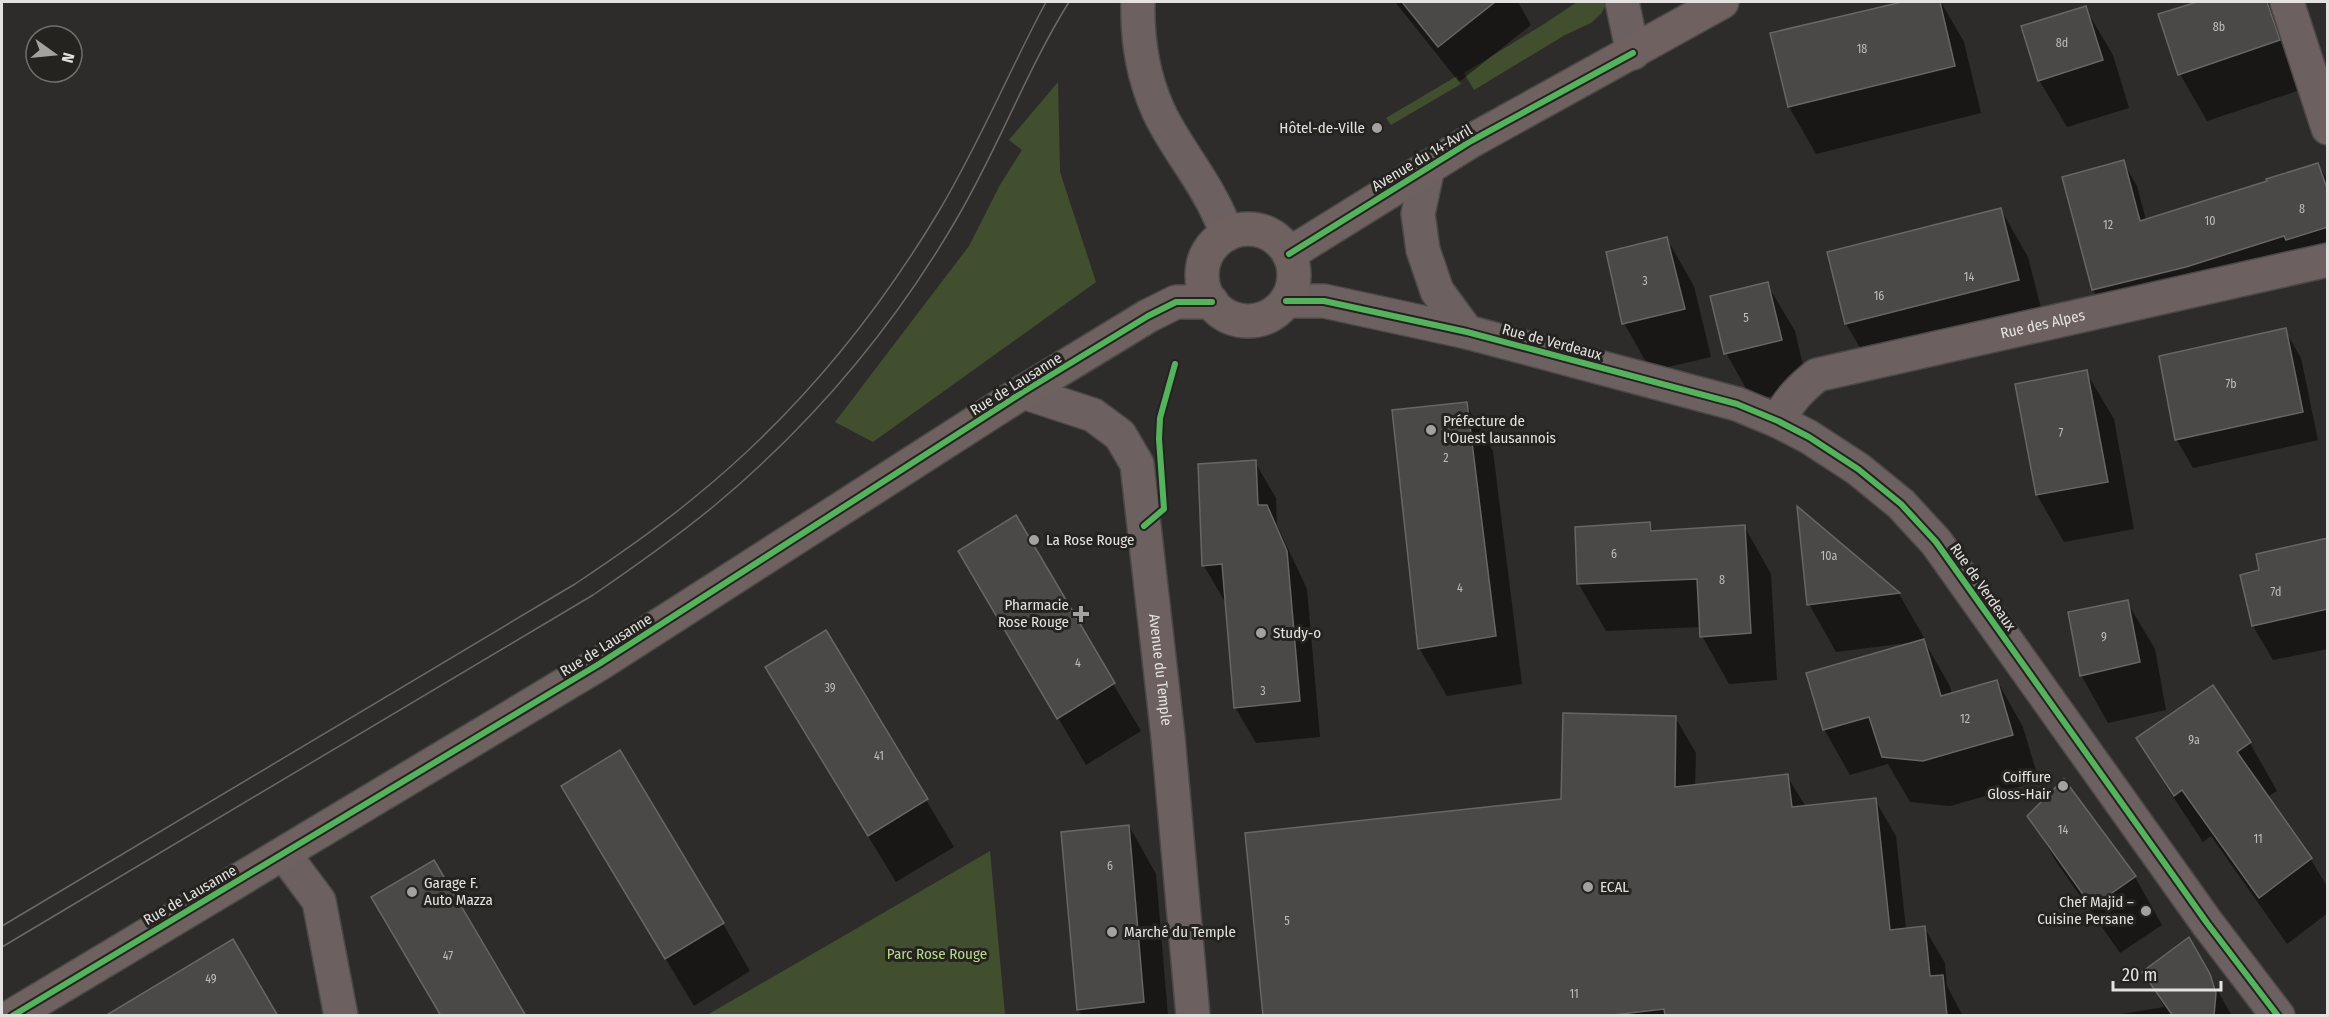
<svg xmlns="http://www.w3.org/2000/svg" width="2329" height="1017" font-family="'Fira Sans Condensed',sans-serif">
	<style>
		.green { fill: #424f2e }
		.shadow { fill: #0007 }
		.building { fill: #4a4947; stroke: #676664; stroke-width: 1.5 }
		.lines { fill: none; stroke-linecap: round; stroke-linejoin: round }
		.minor-casing { stroke: #4a4948; stroke-width: 36 }
		.major-casing { stroke: #4a4948; stroke-width: 36 }
		.minor { stroke: #6d6060; stroke-width: 33 }
		.major { stroke: #6e6160; stroke-width: 33 }
		.tram { stroke: #6f6766; stroke-width: 1.5 }
		.cycleway-casing { stroke: #252320; stroke-width: 10 }
		.cycleway { stroke: #56b35d; stroke-width: 6 }
		.poi-dot { fill: #a4a2a0; stroke: #252320; stroke-width: 2 }
		.labels { text-anchor: middle; stroke-width: 6; stroke-linejoin: round; paint-order: stroke }
		.number-label { font-size: 12px; fill: #bebcba }
		.poi-label { font-size: 15px; fill: #e4e2e0; stroke: #252320; text-anchor: start }
		.street-label { font-size: 15px; fill: #e4e2e0; stroke: #252320 }
		.park-label { font-size: 15px; fill: #b8d98d; stroke: #252320 }
	</style>
	<rect width="100%" height="100%" fill="#2e2c2a"/>
	<g class="green">
		<path d="M 1577,2 L 1607,2 L 1601,14 L 1591,23 L 1565,35 L 1474,90 L 1464,73 L 1544,24 Z"/>
		<path d="M 1457,76 L 1461,84 L 1391,125 L 1386,118 Z"/>
		<path d="M 1058,82 L 1060,172 L 1096,282 L 873,442 L 835,422 L 969,246 L 1000,185 L 1022,150 L 1009,140 Z"/>
		<path d="M 990,851 L 1005,1015 L 707,1015 Z"/>
	</g>
	<g class="shadow">
		<path d="M 1395,2 L 1518,2 L 1531,25 L 1459,82 Z"/>
		<path d="M 1908,2 L 1941,2 L 1964,42 L 1981,113 L 1816,154 L 1789,107 L 1772,34 Z"/>
		<path d="M 2202,2 L 2271,2 L 2287,30 L 2306,88 L 2207,121 L 2180,74 L 2160,15 Z"/>
		<path d="M 2085,8 L 2113,55 L 2129,108 L 2067,127 L 2039,80 Z"/>
		<path d="M 2123,162 L 2137,186 L 2146,220 L 2269,182 L 2318,164 L 2328,181 L 2328,255 L 2107,314 L 2093,290 L 2064,178 Z"/>
		<path d="M 2001,210 L 2028,257 L 2046,328 L 1874,371 L 1846,324 L 1829,253 Z"/>
		<path d="M 1667,239 L 1694,286 L 1711,357 L 1651,371 L 1624,323 Z"/>
		<path d="M 1767,284 L 1795,331 L 1808,387 L 1753,401 L 1726,353 Z"/>
		<path d="M 2285,330 L 2301,358 L 2318,440 L 2193,468 L 2177,440 L 2160,357 Z"/>
		<path d="M 2086,372 L 2114,419 L 2134,529 L 2064,542 L 2037,495 L 2017,385 Z"/>
		<path d="M 1466,404 L 1493,451 L 1522,684 L 1447,696 L 1419,648 Z"/>
		<path d="M 1255,462 L 1276,498 L 1277,525 L 1307,589 L 1320,737 L 1256,743 L 1235,707 L 1227,602 L 1225,602 L 1204,566 Z"/>
		<path d="M 1799,510 L 1899,594 L 1926,641 L 1924,641 L 1950,686 L 1952,694 L 1997,681 L 2023,727 L 2039,781 L 1950,806 L 1910,802 L 1888,764 L 1850,775 L 1824,729 L 1908,645 L 1908,643 L 1836,652 L 1809,604 Z"/>
		<path d="M 1650,524 L 1654,532 L 1744,526 L 1771,574 L 1777,680 L 1729,684 L 1702,636 L 1701,627 L 1606,631 L 1578,583 Z"/>
		<path d="M 2328,540 L 2328,649 L 2273,660 L 2253,626 L 2261,572 Z"/>
		<path d="M 987,598 L 1113,684 L 1141,731 L 1086,765 Z"/>
		<path d="M 2127,602 L 2155,649 L 2166,710 L 2108,723 L 2081,675 Z"/>
		<path d="M 826,632 L 954,847 L 896,882 L 794,715 Z"/>
		<path d="M 2212,687 L 2250,743 L 2277,791 L 2267,797 L 2310,858 L 2328,888 L 2328,913 L 2287,944 L 2211,836 L 2203,842 L 2166,786 L 2138,739 Z"/>
		<path d="M 1675,717 L 1696,753 L 1695,786 L 1787,776 L 1806,807 L 1875,800 L 1896,836 L 1906,929 L 1924,927 L 1945,963 L 1947,986 L 1963,1016 L 1265,1016 Z"/>
		<path d="M 2064,781 L 2135,877 L 2162,925 L 2120,953 L 2057,863 L 2029,816 Z"/>
		<path d="M 1129,826 L 1156,874 L 1168,1016 L 1082,1016 L 1078,1009 Z"/>
		<path d="M 590,833 L 723,924 L 750,971 L 694,1006 Z"/>
		<path d="M 2189,940 L 2232,1016 L 2109,1016 L 2164,1007 L 2144,972 Z"/>
	</g>
	<g class="building">
		<path d="M 1402,2 L 1495,2 L 1438,47 Z"/>
		<path d="M 1902,2 L 1940,2 L 1955,66 L 1788,107 L 1770,33 Z"/>
		<path d="M 2197,2 L 2267,2 L 2280,40 L 2178,75 L 2158,14 Z"/>
		<path d="M 2086,6 L 2103,60 L 2038,81 L 2021,26 Z"/>
		<path d="M 2124,160 L 2140,221 L 2267,181 L 2266,179 L 2318,163 L 2328,191 L 2328,227 L 2286,240 L 2284,236 L 2186,267 L 2092,290 L 2062,177 Z"/>
		<path d="M 2001,208 L 2019,280 L 1845,324 L 1827,252 Z"/>
		<path d="M 1667,237 L 1685,309 L 1622,324 L 1606,252 Z"/>
		<path d="M 1768,282 L 1782,340 L 1724,354 L 1710,296 Z"/>
		<path d="M 2286,328 L 2303,412 L 2175,440 L 2159,356 Z"/>
		<path d="M 2087,370 L 2108,482 L 2036,495 L 2015,384 Z"/>
		<path d="M 1467,402 L 1496,636 L 1418,649 L 1392,410 Z"/>
		<path d="M 1256,460 L 1258,505 L 1267,505 L 1287,551 L 1300,701 L 1234,708 L 1222,564 L 1202,566 L 1198,464 Z"/>
		<path d="M 1797,506 L 1900,593 L 1807,605 Z"/>
		<path d="M 1016,515 L 1115,683 L 1057,719 L 958,551 Z"/>
		<path d="M 1650,522 L 1651,531 L 1745,525 L 1751,633 L 1700,637 L 1697,579 L 1577,584 L 1575,527 Z"/>
		<path d="M 2328,538 L 2328,609 L 2252,626 L 2240,575 L 2259,570 L 2256,554 Z"/>
		<path d="M 2128,600 L 2140,662 L 2080,676 L 2068,612 Z"/>
		<path d="M 826,630 L 928,799 L 868,836 L 765,667 Z"/>
		<path d="M 1924,639 L 1941,696 L 1997,680 L 2013,735 L 1923,761 L 1882,757 L 1869,717 L 1823,730 L 1806,673 Z"/>
		<path d="M 2213,685 L 2251,742 L 2237,752 L 2312,858 L 2259,898 L 2182,790 L 2174,796 L 2136,738 Z"/>
		<path d="M 1563,713 L 1676,716 L 1675,787 L 1788,774 L 1792,807 L 1876,798 L 1890,930 L 1925,926 L 1930,976 L 1943,975 L 1947,1016 L 1665,1016 L 1664,1009 L 1604,1016 L 1263,1016 L 1245,833 L 1561,799 Z"/>
		<path d="M 620,750 L 724,923 L 665,959 L 561,786 Z"/>
		<path d="M 2064,779 L 2136,876 L 2092,907 L 2027,816 Z"/>
		<path d="M 1129,825 L 1144,1002 L 1077,1010 L 1061,832 Z"/>
		<path d="M 434,860 L 526,1016 L 441,1016 L 371,897 Z"/>
		<path d="M 2189,937 L 2210,974 L 2216,993 L 2214,1016 L 2173,1016 L 2142,972 Z"/>
		<path d="M 233,939 L 278,1016 L 105,1016 Z"/>
	</g>
	<g class="lines">
		<defs>
			<g id="minor">
				<path d="M 1138,2 C 1137,38 1143,76 1158,110 C 1172,141 1194,167 1210,197 C 1217,209 1222,222 1228,234"/>
				<path d="M 1622,2 L 1633,53"/>
				<path d="M 2287,2 L 2328,128"/>
				<path d="M 1428,167 L 1418,214 L 1423,250 L 1437,291 L 1467,332"/>
				<path d="M 1286,301 L 1324,301 L 1467,332 L 1737,404 L 1778,421 L 1809,437 L 1858,469 L 1901,504 L 1936,542 L 2207,923 L 2278,1016"/>
				<path id="s1" d="M 1023,392 L 1093,415 L 1120,435 L 1137,464 L 1168,737 L 1193,1016"/>
				<path id="s2" d="M 1778,421 C 1788,401 1800,389 1817,375 L 2328,260"/>
				<path d="M 284,854 L 319,901 L 341,1016"/>
			</g>
			<g id="major">
				<circle cx="1248" cy="275" r="46"/>
				<path d="M 1289,254 L 1471,141 L 1722,2"/>
				<path d="M 12,1016 L 599,664 L 1023,392 L 1148,316 L 1176,302 L 1212,302"/>
			</g>
		</defs>
		<use href="#minor" class="minor-casing"/>
		<use href="#major" class="major-casing"/>
		<use href="#minor" class="minor"/>
		<use href="#major" class="major"/>
		<g class="tram">
			<path d="M 2,926 L 575,584 C 617,556 658,528 696,496 C 793,417 875,318 939,211 C 979,144 1009,71 1046,2"/>
			<path d="M 2,947 L 593,595 C 634,567 675,538 714,506 C 810,426 893,328 956,220 C 998,149 1026,71 1069,2"/>
		</g>
		<defs>
			<g id="cycleway">
				<path d="M 1289,254 L 1471,141 L 1633,53"/>
				<path d="M 1286,301 L 1324,301 L 1467,332 L 1737,404 L 1778,421 L 1809,437 L 1858,469 L 1901,504 L 1936,542 L 2207,923 L 2278,1016"/>
				<path d="M 1144,526 L 1164,509 L 1159,439 L 1160,418 L 1175,364"/>
				<path d="M 12,1016 L 599,664 L 1023,392 L 1148,316 L 1176,302 L 1212,302"/>
			</g>
		</defs>
		<use href="#cycleway" class="cycleway-casing"/>
		<use href="#cycleway" class="cycleway"/>
	</g>
	<g class="poi-dot">
		<circle cx="1377" cy="128" r="6"/>
		<circle cx="1431" cy="430" r="6"/>
		<circle cx="1034" cy="540" r="6"/>
		<path d="M1078 605h6v6h6v6h-6v6h-6v-6h-6v-6h6z"/>
		<circle cx="1261" cy="633" r="6"/>
		<circle cx="2063" cy="786" r="6"/>
		<circle cx="1588" cy="887" r="6"/>
		<circle cx="412" cy="892" r="6"/>
		<circle cx="2146" cy="911" r="6"/>
		<circle cx="1112" cy="932" r="6"/>
	</g>
	<g class="labels">
		<g class="number-label">
			<text x="2219" y="31">8b</text>
			<text x="2062" y="47">8d</text>
			<text x="1862" y="53">18</text>
			<text x="2302" y="213">8</text>
			<text x="2210" y="225">10</text>
			<text x="2108" y="229">12</text>
			<text x="1969" y="281">14</text>
			<text x="1645" y="285">3</text>
			<text x="1879" y="300">16</text>
			<text x="1746" y="322">5</text>
			<text x="2231" y="388">7b</text>
			<text x="2061" y="437">7</text>
			<text x="1446" y="462">2</text>
			<text x="1614" y="558">6</text>
			<text x="1829" y="560">10a</text>
			<text x="1722" y="584">8</text>
			<text x="1460" y="592">4</text>
			<text x="2276" y="596">7d</text>
			<text x="2104" y="641">9</text>
			<text x="1078" y="667">4</text>
			<text x="830" y="692">39</text>
			<text x="1263" y="695">3</text>
			<text x="1965" y="723">12</text>
			<text x="2194" y="744">9a</text>
			<text x="879" y="760">41</text>
			<text x="2063" y="834">14</text>
			<text x="2258" y="843">11</text>
			<text x="1110" y="870">6</text>
			<text x="1287" y="925">5</text>
			<text x="448" y="960">47</text>
			<text x="211" y="983">49</text>
			<text x="1574" y="998">11</text>
		</g>
		<g class="poi-label">
			<text x="1365" y="133" text-anchor="end">Hôtel-de-Ville</text>
			<text x="1443" y="426">Préfecture de<tspan x="1443" dy="17">l'Ouest lausannois</tspan></text>
			<text x="1046" y="545">La Rose Rouge</text>
			<text x="1069" y="610" text-anchor="end">Pharmacie<tspan x="1069" dy="17">Rose Rouge</tspan></text>
			<text x="1273" y="638">Study-o</text>
			<text x="2051" y="782" text-anchor="end">Coiffure<tspan x="2051" dy="17">Gloss-Hair</tspan></text>
			<text x="424" y="888">Garage F.<tspan x="424" dy="17">Auto Mazza</tspan></text>
			<text x="1600" y="892">ECAL</text>
			<text x="2134" y="907" text-anchor="end">Chef Majid –<tspan x="2134" dy="17">Cuisine Persane</tspan></text>
			<text x="1124" y="937">Marché du Temple</text>
		</g>
		<g class="street-label">
			<text transform="translate(1422 158) rotate(-31)" y="5">Avenue du 14-Avril</text>
			<text dy="5" stroke="none"><textPath href="#s2" startOffset="292">Rue des Alpes</textPath></text>
			<text transform="translate(1552 342) rotate(15)" y="5">Rue de Verdeaux</text>
			<text transform="translate(1016 384) rotate(-32)" y="5">Rue de Lausanne</text>
			<text transform="translate(1983 587) rotate(55)" y="5">Rue de Verdeaux</text>
			<text transform="translate(606 645) rotate(-32)" y="5">Rue de Lausanne</text>
			<text dy="5" stroke="none"><textPath href="#s1" startOffset="348">Avenue du Temple</textPath></text>
			<text transform="translate(190 895) rotate(-30)" y="5">Rue de Lausanne</text>
		</g>
		<g class="park-label">
			<text x="937" y="959">Parc Rose Rouge</text>
		</g>
	</g>
	<rect width="2329" height="1017" fill="none" stroke="#e4e2e0" stroke-width="6"/>
	<g transform="translate(54 54) rotate(105)"><circle r="28" fill="#252320" stroke="#716f6d" stroke-width="1.5"/>
	<path d="M0-4.5L10 22L0 15L-10 22Z" fill="#a4a2a0"/>
	<text y="-9" font-size="16" font-weight="bold" text-anchor="middle" fill="#e4e2e0">N</text>
	</g>
	<path d="M2113 981v9h108v-9" fill="none" stroke="#e4e2e0" stroke-width="3"/>
	<text x="2122" y="981" font-size="18" fill="#e4e2e0" stroke="#252320" stroke-width="4.5" paint-order="stroke">20 m</text>
</svg>
